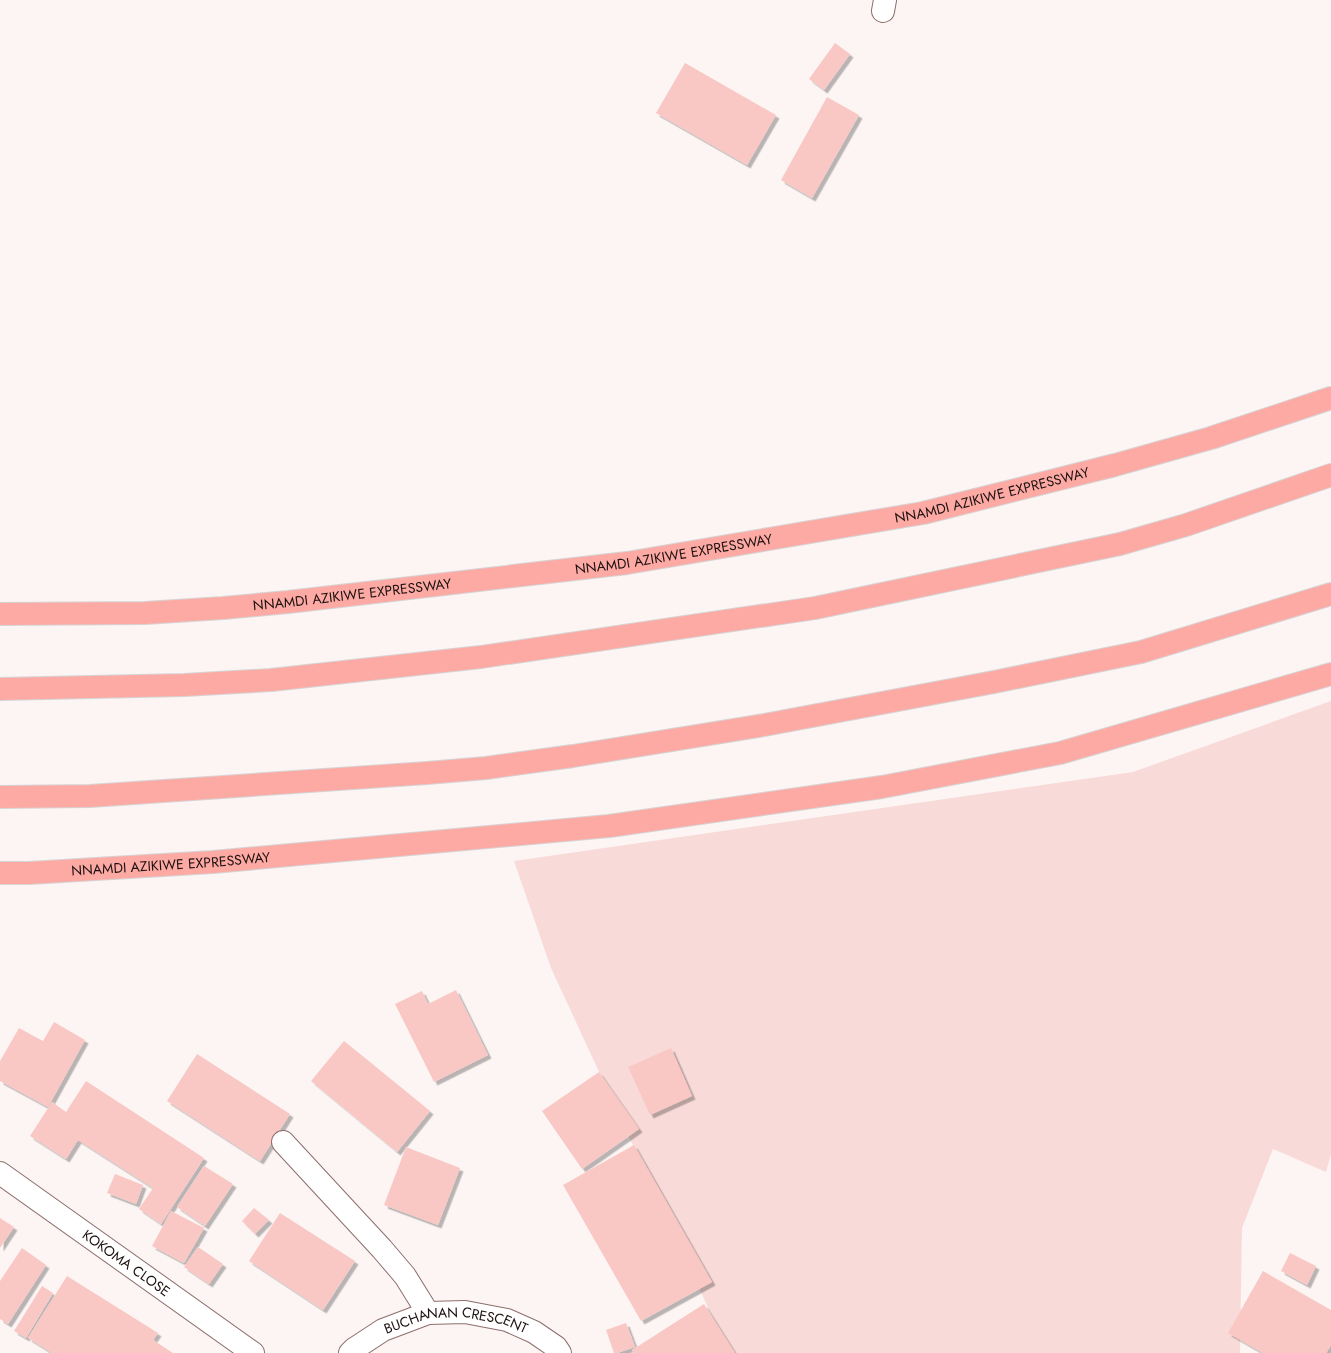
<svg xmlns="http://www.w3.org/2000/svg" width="1331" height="1353" font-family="Jost,sans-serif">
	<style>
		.green { fill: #f8dbd9 }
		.building { fill: #fac8c4; filter: url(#shadow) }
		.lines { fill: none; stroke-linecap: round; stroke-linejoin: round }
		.minor-casing { stroke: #8d6e6c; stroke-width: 24 }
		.highway-casing { stroke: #d6d4d4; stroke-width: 24 }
		.minor { stroke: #fff; stroke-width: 22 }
		.highway { stroke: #fdaaa5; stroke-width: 22 }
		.labels { text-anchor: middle; stroke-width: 3; stroke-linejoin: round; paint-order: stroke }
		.street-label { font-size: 14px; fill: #1d1110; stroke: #fff }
	</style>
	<defs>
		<filter id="shadow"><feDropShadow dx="3.5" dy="3.5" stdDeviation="0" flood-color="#0004"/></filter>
	</defs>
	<rect width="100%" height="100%" fill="#fcf5f4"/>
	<path class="green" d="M 1331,701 L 1331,1154 L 1326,1172 L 1273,1149 L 1242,1228 L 1240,1353 L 729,1353 L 551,968 L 514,861 L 1133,772 Z"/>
	<g class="building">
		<path d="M 835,43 L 850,54 L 824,90 L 809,79 Z"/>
		<path d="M 685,63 L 776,115 L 747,165 L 656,113 Z"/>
		<path d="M 827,97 L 859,115 L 812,198 L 781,180 Z"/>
		<path d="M 456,990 L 488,1055 L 434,1082 L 395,1004 L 422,991 L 428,1004 Z"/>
		<path d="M 54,1022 L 85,1040 L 48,1107 L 0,1081 L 0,1061 L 19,1028 L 43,1041 Z"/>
		<path d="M 344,1041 L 430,1111 L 397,1152 L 311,1081 Z"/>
		<path d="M 671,1048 L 692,1096 L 650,1115 L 628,1067 Z"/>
		<path d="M 197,1054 L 290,1114 L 260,1161 L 167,1101 Z"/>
		<path d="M 599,1072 L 639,1129 L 582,1169 L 542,1111 Z"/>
		<path d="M 86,1081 L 204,1158 L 161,1224 L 139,1209 L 153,1188 L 78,1140 L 66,1159 L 30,1136 L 52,1102 L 66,1112 Z"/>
		<path d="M 634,1145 L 712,1282 L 641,1321 L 563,1185 Z"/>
		<path d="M 406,1147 L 460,1168 L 438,1225 L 384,1205 Z"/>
		<path d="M 204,1166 L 233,1184 L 205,1226 L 177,1207 Z"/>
		<path d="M 115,1174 L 143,1185 L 136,1204 L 107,1193 Z"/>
		<path d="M 254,1208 L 269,1220 L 255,1234 L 242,1221 Z"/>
		<path d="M 171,1211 L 204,1228 L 184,1263 L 152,1246 Z"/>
		<path d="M 280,1213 L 355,1261 L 323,1310 L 249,1261 Z"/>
		<path d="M 0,1218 L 14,1227 L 0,1248 Z"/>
		<path d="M 198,1247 L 223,1264 L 209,1284 L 184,1267 Z"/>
		<path d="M 22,1248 L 46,1265 L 8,1324 L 0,1319 L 0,1281 Z"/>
		<path d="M 1290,1253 L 1316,1266 L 1307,1285 L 1281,1271 Z"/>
		<path d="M 1263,1271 L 1331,1310 L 1331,1345 L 1326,1353 L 1263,1353 L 1228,1333 Z"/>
		<path d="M 67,1276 L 158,1333 L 153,1340 L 173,1353 L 52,1353 L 28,1338 Z"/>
		<path d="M 42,1286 L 53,1293 L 26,1338 L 14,1331 Z"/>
		<path d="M 704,1304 L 735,1353 L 634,1353 L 632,1350 Z"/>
		<path d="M 626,1323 L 635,1347 L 617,1353 L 614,1353 L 606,1330 Z"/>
	</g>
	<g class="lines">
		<defs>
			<g id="minor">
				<path d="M 883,11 L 885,0"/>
				<path d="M 283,1142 L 382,1249 L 405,1276 L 428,1313"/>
				<path id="s1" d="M 0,1173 L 253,1353"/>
				<path id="s2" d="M 350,1353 L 354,1349 L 383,1330 L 428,1313 L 465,1312 L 507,1320 L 534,1332 L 556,1347 L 560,1353"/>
			</g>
			<g id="highway">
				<path id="s3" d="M 0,614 L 145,613 L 223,608 L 288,602 L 627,563 L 923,513 L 1115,465 L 1211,438 L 1331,398"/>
				<path d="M 0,689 L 184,685 L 271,680 L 481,657 L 815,608 L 1120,544 L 1186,525 L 1331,475"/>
				<path d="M 0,797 L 90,796 L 427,773 L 486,768 L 573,756 L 764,725 L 994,682 L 1141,652 L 1331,594"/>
				<path id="s4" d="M 0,873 L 29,873 L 213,862 L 609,826 L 882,787 L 1060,753 L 1331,674"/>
			</g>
		</defs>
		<use href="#minor" class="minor-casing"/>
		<use href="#highway" class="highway-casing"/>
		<use href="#minor" class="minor"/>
		<use href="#highway" class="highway"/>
	</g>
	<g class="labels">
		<g class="street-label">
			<text dy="5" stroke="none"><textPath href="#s3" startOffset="1001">NNAMDI AZIKIWE EXPRESSWAY</textPath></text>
			<text dy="5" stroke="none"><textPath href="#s3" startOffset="677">NNAMDI AZIKIWE EXPRESSWAY</textPath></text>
			<text dy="5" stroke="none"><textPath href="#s3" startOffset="353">NNAMDI AZIKIWE EXPRESSWAY</textPath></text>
			<text dy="5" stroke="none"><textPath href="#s4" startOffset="171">NNAMDI AZIKIWE EXPRESSWAY</textPath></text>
			<text dy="5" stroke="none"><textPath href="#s1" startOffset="155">KOKOMA CLOSE</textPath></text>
			<text dy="5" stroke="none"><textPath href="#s2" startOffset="116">BUCHANAN CRESCENT</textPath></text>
		</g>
	</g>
</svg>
